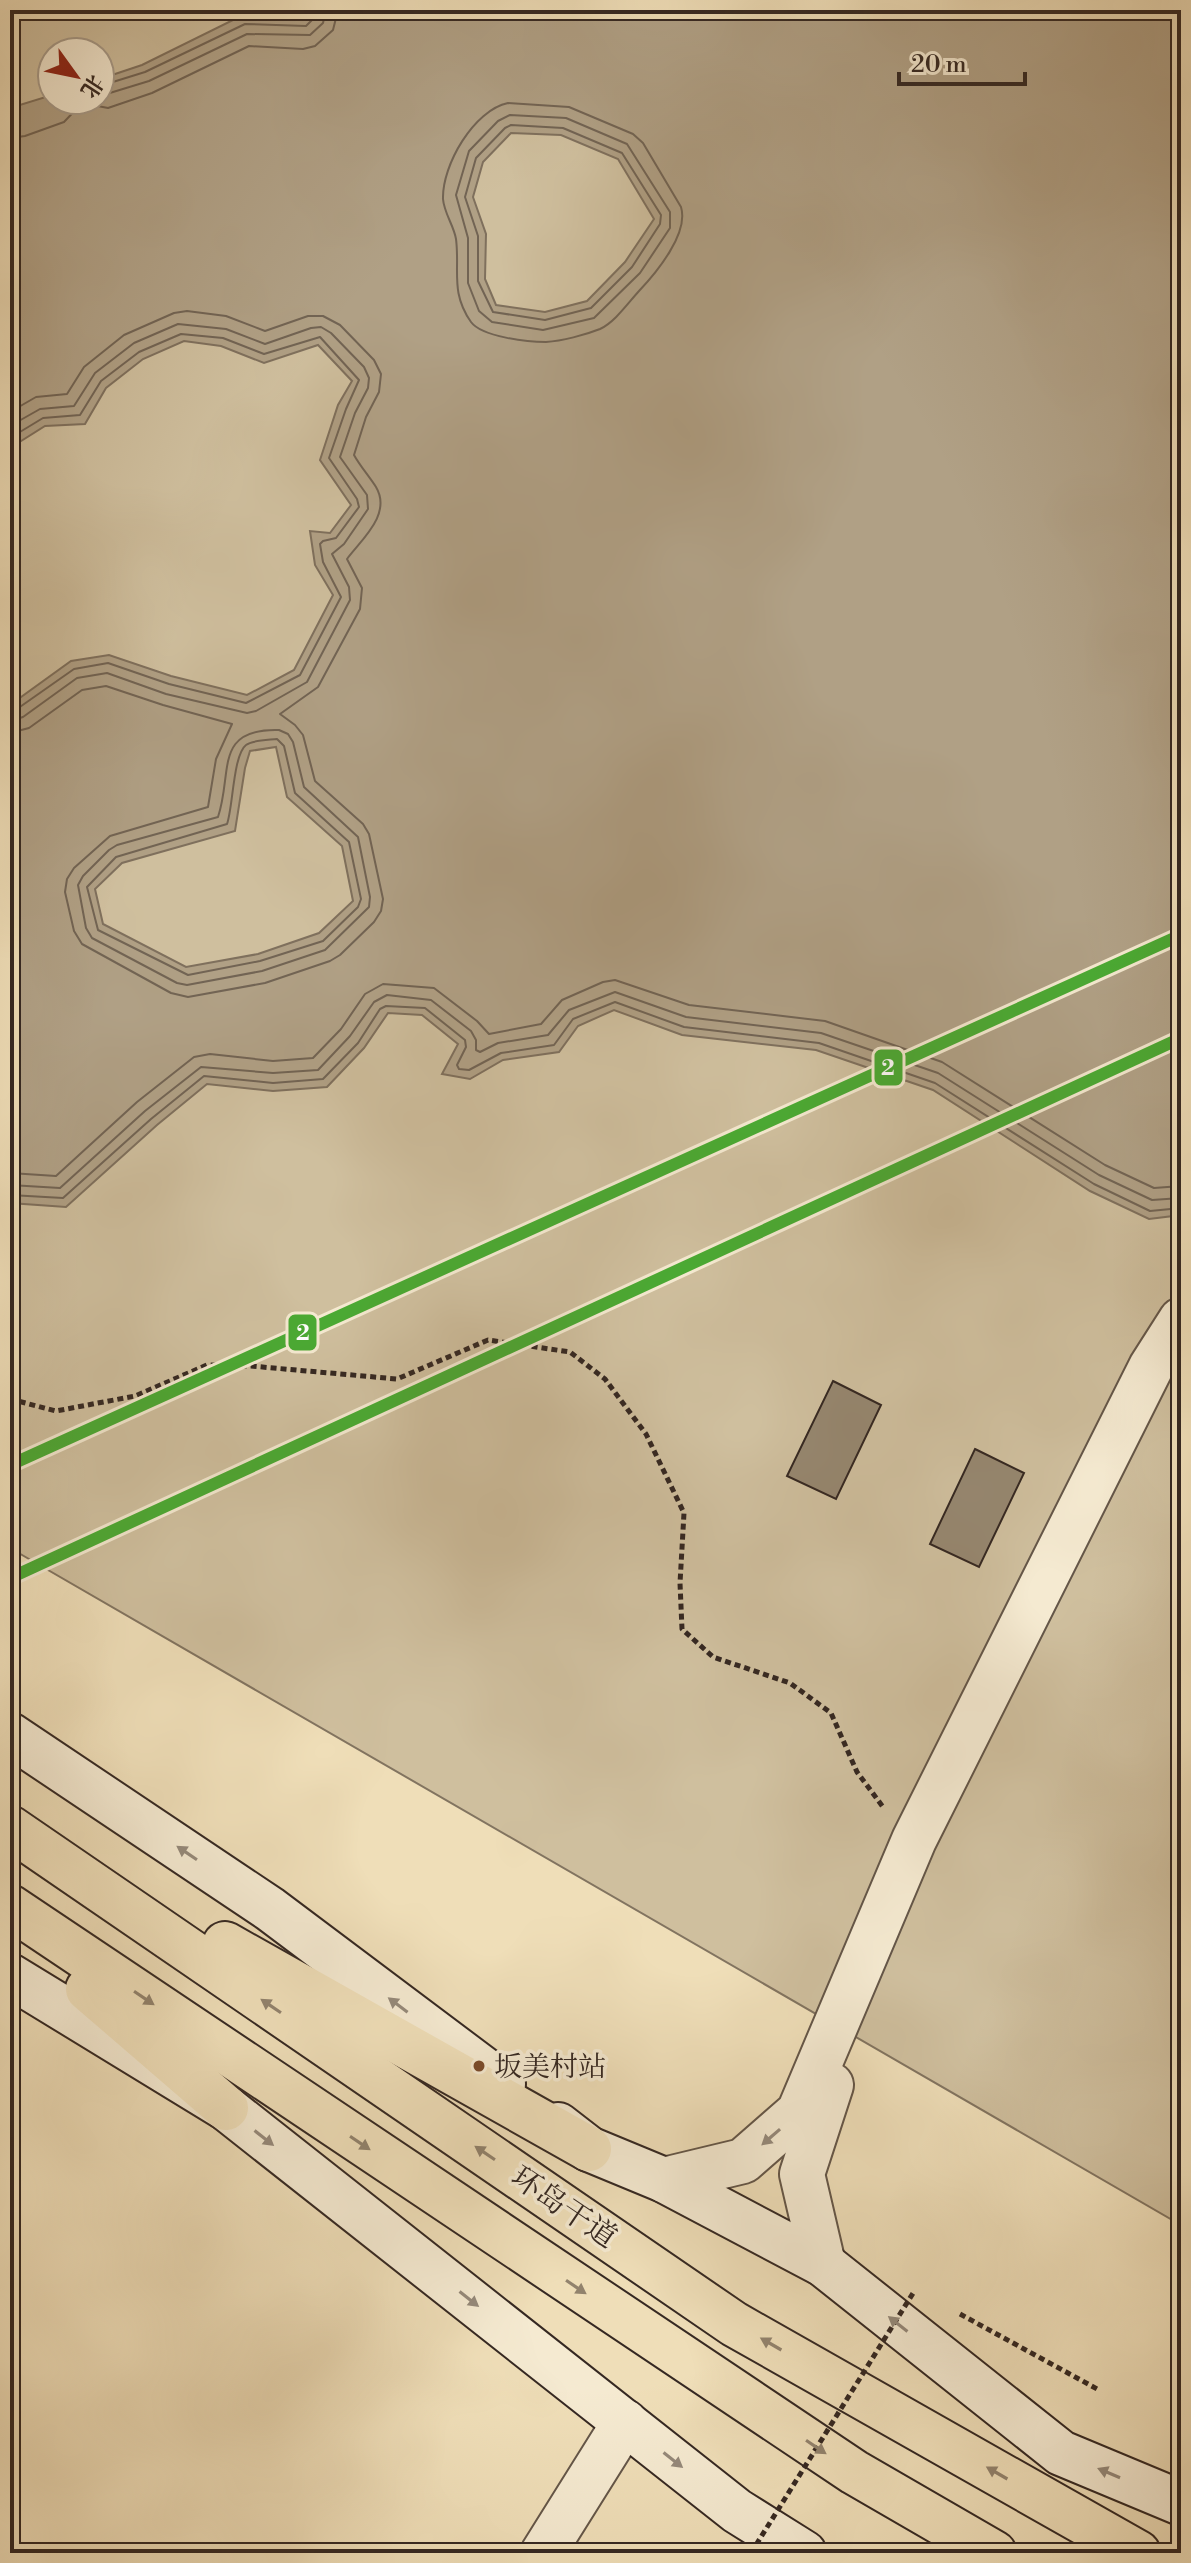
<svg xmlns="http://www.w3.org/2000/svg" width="1191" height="2563" font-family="'Libre Bodoni','Noto Serif SC',serif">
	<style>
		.green { fill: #cfbf9e; stroke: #827460; stroke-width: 2; fill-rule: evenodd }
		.water { fill: #b0a085; stroke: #7f705d; stroke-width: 2; fill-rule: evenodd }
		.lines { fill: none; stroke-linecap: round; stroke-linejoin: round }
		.shore { stroke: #726454; stroke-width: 2 }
		.building { fill: #968770; stroke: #352822; stroke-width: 2 }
		.minor-casing { stroke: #645648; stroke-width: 48 }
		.secondary-casing { stroke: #352822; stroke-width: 48 }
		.trunk-casing { stroke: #352822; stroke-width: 48 }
		.path { stroke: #352822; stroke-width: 5; stroke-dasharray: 6 4; stroke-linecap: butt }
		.minor { stroke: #f5ead1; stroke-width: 44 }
		.secondary { stroke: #f5ead1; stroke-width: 44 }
		.trunk { stroke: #efdeb8; stroke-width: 44 }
		.path-bridge { stroke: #352822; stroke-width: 5; stroke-dasharray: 6 4; stroke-linecap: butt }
		.metro-1-casing { stroke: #f5ead1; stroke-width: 18 }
		.metro-1 { stroke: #4aaa33; stroke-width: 12 }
		.oneway { fill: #95897a }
		.oneway2 { fill: #92836d }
		.bus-dot { fill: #7a4b2a; stroke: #f5ead1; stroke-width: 3 }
		.labels { text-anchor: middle; stroke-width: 7; stroke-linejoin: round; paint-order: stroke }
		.bus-label { font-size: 28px; fill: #352822; stroke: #f5ead1; text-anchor: start }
		.street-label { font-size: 30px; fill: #352822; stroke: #f5ead1 }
		.line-badge { stroke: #f5ead1; stroke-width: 3 }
		.badge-label { font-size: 22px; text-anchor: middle; font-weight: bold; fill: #fff }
	</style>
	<rect width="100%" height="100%" fill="#efdeb8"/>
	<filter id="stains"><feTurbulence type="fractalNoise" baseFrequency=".0025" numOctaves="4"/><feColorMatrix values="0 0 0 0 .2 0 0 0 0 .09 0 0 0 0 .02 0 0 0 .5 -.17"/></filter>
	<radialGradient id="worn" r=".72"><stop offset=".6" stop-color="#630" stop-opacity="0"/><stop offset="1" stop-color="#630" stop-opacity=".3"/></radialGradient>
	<path class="green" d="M 10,10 L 1181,10 L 1181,2225 L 10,1548 ZM 52,52 L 100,52 L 100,100 L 52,100 Z"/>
	<path class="water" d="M 310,10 L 1181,10 L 1181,1215 L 1149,1219 L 1090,1191 L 933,1090 L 816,1050 L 682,1035 L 614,1010 L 578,1026 L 559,1052 L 503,1060 L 470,1079 L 442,1074 L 458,1044 L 422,1015 L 388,1013 L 364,1048 L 327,1087 L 273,1091 L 207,1084 L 157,1125 L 66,1207 L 10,1203 L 10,705 L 71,661 L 109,655 L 171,676 L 247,695 L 294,670 L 333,595 L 315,565 L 310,531 L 330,533 L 351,505 L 320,460 L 338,405 L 352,381 L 318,345 L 264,363 L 221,346 L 184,341 L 143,359 L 106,388 L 85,424 L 45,426 L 10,448 L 10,108 L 52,95 L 52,100 L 100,100 L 100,79 L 142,65 L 243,15 L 303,19 ZM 511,133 L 561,135 L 618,159 L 654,219 L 625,262 L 587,301 L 545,312 L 496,305 L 485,279 L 486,234 L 473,197 L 483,162 ZM 276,747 L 287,797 L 342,846 L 353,901 L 319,933 L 258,954 L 186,967 L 103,924 L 95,889 L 122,863 L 235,831 L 245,768 L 250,751 Z"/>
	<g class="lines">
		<g class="shore">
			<path d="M 100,86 L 145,72 L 245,24 L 306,26 L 314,18 L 316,10"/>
			<path d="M 100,96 L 149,81 L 247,34 L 310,35 L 323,23 L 326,10"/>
			<path d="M 508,103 L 569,107 L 633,134 L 643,143 L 681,207 C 689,233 657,272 639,291 C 628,303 615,322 600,329 C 585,335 562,341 546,342 C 528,342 482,337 471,322 C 450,292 460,270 456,239 C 454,226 444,213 443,199 C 442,165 474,110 508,103 Z"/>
			<path d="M 510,115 L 566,118 L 627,144 L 670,212 L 670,228 L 640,273 L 594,318 L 543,330 L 492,322 L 479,311 L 468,283 L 468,238 L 456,195 L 469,151 L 498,121 Z"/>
			<path d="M 511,125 L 563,128 L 622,153 L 661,215 L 660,224 L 632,267 L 591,308 L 545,320 L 493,312 L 478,281 L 478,236 L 465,197 L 476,158 L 505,128 Z"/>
			<path d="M 10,138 L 25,136 L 64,122 L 82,103 L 108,108 L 152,93 L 249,46 L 303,49 L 315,46 L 333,30 L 338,10"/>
			<path d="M 10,412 L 36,397 L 67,394 L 84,367 L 124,335 L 174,313 L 187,311 L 226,316 L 265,331 L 308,316 L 323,316 L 340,325 L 374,360 L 381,374 L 379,392 L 366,417 L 354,455 C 360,466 369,476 376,487 C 392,514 362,539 347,559 L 362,588 L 360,609 L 318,687 L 280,714 L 295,725 L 303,735 L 315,781 L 363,824 L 369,834 L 383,899 L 381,911 L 374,922 L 340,955 L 330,961 L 265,983 L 188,997 L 171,993 L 82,944 L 74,931 L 65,892 L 67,879 L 74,868 L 110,836 L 208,807 L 216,759 L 232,724 L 163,705 L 106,686 L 82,690 L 29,728 L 10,733"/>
			<path d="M 10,426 L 40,409 L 74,406 L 95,373 L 134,343 L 178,324 L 226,329 L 265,344 L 311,328 L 321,327 L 331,333 L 364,367 L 369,378 L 368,388 L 355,413 L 340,457 L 367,495 L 368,509 L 344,544 L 332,554 L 349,587 L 350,600 L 307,682 L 256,711 L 247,713 L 166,694 L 107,673 L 77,678 L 23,717 L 10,721"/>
			<path d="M 10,438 L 43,418 L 80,415 L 101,381 L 139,352 L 181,334 L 223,338 L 264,354 L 320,337 L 359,380 L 346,409 L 329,458 L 357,499 L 359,507 L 336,538 L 323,541 L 320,544 L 323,562 L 341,597 L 300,675 L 246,703 L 169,684 L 108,663 L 74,669 L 17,709 L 10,710"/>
			<path d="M 279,730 L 288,734 L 293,742 L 304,787 L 358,837 L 370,897 L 369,907 L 325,950 L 262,971 L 187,985 L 177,983 L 92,938 L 86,928 L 78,885 L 83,876 L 109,850 L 117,845 L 218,817 C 233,773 213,728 279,730 Z"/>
			<path d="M 277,739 L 284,746 L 295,793 L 349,842 L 361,899 L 358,907 L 323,941 L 260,961 L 188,975 L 98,930 L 87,887 L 116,857 L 227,824 C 233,808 233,755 246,745 C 252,740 269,740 277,739 Z"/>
			<path d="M 10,1173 L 56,1176 L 137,1102 L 194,1057 L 210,1054 L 273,1061 L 313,1058 L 341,1029 L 365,994 L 383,984 L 434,988 L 477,1021 L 489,1034 L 541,1024 L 562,1000 L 603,982 L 615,980 L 689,1005 L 825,1021 L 942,1062 L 1105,1165 L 1154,1188 L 1181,1186"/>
			<path d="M 10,1185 L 60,1188 L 145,1111 L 201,1067 L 273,1073 L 318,1070 L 350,1036 L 374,1002 L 387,995 L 431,1000 L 471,1031 L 476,1040 L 476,1050 L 480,1052 L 498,1043 L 548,1035 L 569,1010 L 615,992 L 686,1017 L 821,1033 L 938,1073 L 1099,1175 L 1152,1200 L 1181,1198"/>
			<path d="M 10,1195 L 63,1198 L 151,1119 L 204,1076 L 273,1083 L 323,1079 L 358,1043 L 380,1009 L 386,1006 L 425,1008 L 465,1040 L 466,1047 L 457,1065 L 459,1069 L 469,1070 L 501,1053 L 554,1045 L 573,1019 L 615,1002 L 684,1027 L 819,1043 L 935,1083 L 1094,1184 L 1150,1211 L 1181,1208"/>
		</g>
	</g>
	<g class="building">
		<path d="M 833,1381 L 881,1405 L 836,1499 L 787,1476 Z"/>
		<path d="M 975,1449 L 1024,1473 L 979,1567 L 930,1544 Z"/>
	</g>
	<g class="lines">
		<defs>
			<g id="minor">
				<path d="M 664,2180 L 743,2161 L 799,2112 L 914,1840 L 1151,1367 L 1181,1320"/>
				<path d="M 823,2264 L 802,2174 L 831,2085"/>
				<path d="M 543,2553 L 625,2422"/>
			</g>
			<g id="secondary">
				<path d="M 10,1735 L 270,1909 L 503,2084"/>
				<path d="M 10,1976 L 226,2108 L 737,2511 L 804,2553"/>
				<path d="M 558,2125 L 589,2149 L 664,2180 L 823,2264 L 1061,2453 L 1181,2503"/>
			</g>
			<g id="trunk">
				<path d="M 10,1828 L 734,2324 L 1138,2553"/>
				<path d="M 10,1907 L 854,2472 L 994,2553"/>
				<path d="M 225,1944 L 589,2149"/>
				<path d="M 88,1989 L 226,2108"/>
			</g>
		</defs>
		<use href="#minor" class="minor-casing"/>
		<use href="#secondary" class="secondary-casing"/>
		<use href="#trunk" class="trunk-casing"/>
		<g class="path">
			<path d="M 10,1399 L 56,1411 L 135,1396 L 207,1365 L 251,1366 L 397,1379 L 488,1340 L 570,1352 L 605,1379 L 646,1434 L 684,1513 L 680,1583 L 682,1629 L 713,1657 L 790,1683 L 831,1713 L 857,1772 L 883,1807"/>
			<path d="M 960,2314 L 1099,2390"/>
		</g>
		<use href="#minor" class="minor"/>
		<use href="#secondary" class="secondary"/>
		<use href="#trunk" class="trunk"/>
		<path class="path-bridge" d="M 751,2553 L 915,2290"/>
		<defs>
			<g id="metro-1">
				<path d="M 10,1465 L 1181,935"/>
				<path d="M 10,1578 L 1181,1038"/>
			</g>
		</defs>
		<use href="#metro-1" class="metro-1-casing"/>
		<use href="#metro-1" class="metro-1"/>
	</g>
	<defs><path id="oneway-solid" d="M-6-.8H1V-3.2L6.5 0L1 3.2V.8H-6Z" transform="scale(2)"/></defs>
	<g class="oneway">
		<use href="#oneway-solid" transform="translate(187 1853) rotate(-146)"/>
		<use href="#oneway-solid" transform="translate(398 2005) rotate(-143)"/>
		<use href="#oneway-solid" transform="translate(771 2137) rotate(139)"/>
		<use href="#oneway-solid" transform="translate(264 2138) rotate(38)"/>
		<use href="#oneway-solid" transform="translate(469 2299) rotate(38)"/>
		<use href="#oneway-solid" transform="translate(898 2324) rotate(-142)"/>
		<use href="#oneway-solid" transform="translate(673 2460) rotate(38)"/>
		<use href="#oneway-solid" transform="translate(1109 2473) rotate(-157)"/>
	</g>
	<g class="oneway2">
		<use href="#oneway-solid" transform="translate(144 1998) rotate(34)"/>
		<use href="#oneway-solid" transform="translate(271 2006) rotate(-146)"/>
		<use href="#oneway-solid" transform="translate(360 2143) rotate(34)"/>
		<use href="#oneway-solid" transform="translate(485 2153) rotate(-146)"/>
		<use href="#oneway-solid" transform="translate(576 2287) rotate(34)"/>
		<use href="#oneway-solid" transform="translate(771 2344) rotate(-150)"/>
		<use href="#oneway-solid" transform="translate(816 2447) rotate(34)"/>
		<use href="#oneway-solid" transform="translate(997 2473) rotate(-150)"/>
	</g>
	<circle class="bus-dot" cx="479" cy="2066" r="7"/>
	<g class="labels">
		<g class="bus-label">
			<text x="494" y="2076">坂美村站</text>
		</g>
		<g class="street-label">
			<text transform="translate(564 2207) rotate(34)" y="10">环岛干道</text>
		</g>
	</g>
	<g class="line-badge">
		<rect x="873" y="1048" width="31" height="39" rx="8" fill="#4aaa33"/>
		<rect x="287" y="1313" width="31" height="39" rx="8" fill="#4aaa33"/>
	</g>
	<g class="badge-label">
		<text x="888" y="1075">2</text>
		<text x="303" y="1340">2</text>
	</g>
	<rect width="1191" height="2563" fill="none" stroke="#efdeb8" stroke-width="40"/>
	<rect x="12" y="12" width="1167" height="2539" fill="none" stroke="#352822" stroke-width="4"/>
	<rect x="20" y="20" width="1151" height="2523" fill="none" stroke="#352822" stroke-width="2"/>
	<g transform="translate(76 76) rotate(123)"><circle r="38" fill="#f5ead1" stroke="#a89c8b" stroke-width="2"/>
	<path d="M0-6L14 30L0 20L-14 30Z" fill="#8f2418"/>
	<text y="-12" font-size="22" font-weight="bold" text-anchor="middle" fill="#352822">北</text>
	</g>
	<path d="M899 72v12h126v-12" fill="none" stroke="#352822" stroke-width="4"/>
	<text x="911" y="72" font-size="24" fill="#352822" stroke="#f5ead1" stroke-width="6" paint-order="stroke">20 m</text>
	<rect width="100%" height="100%" filter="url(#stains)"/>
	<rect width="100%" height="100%" fill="url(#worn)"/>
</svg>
